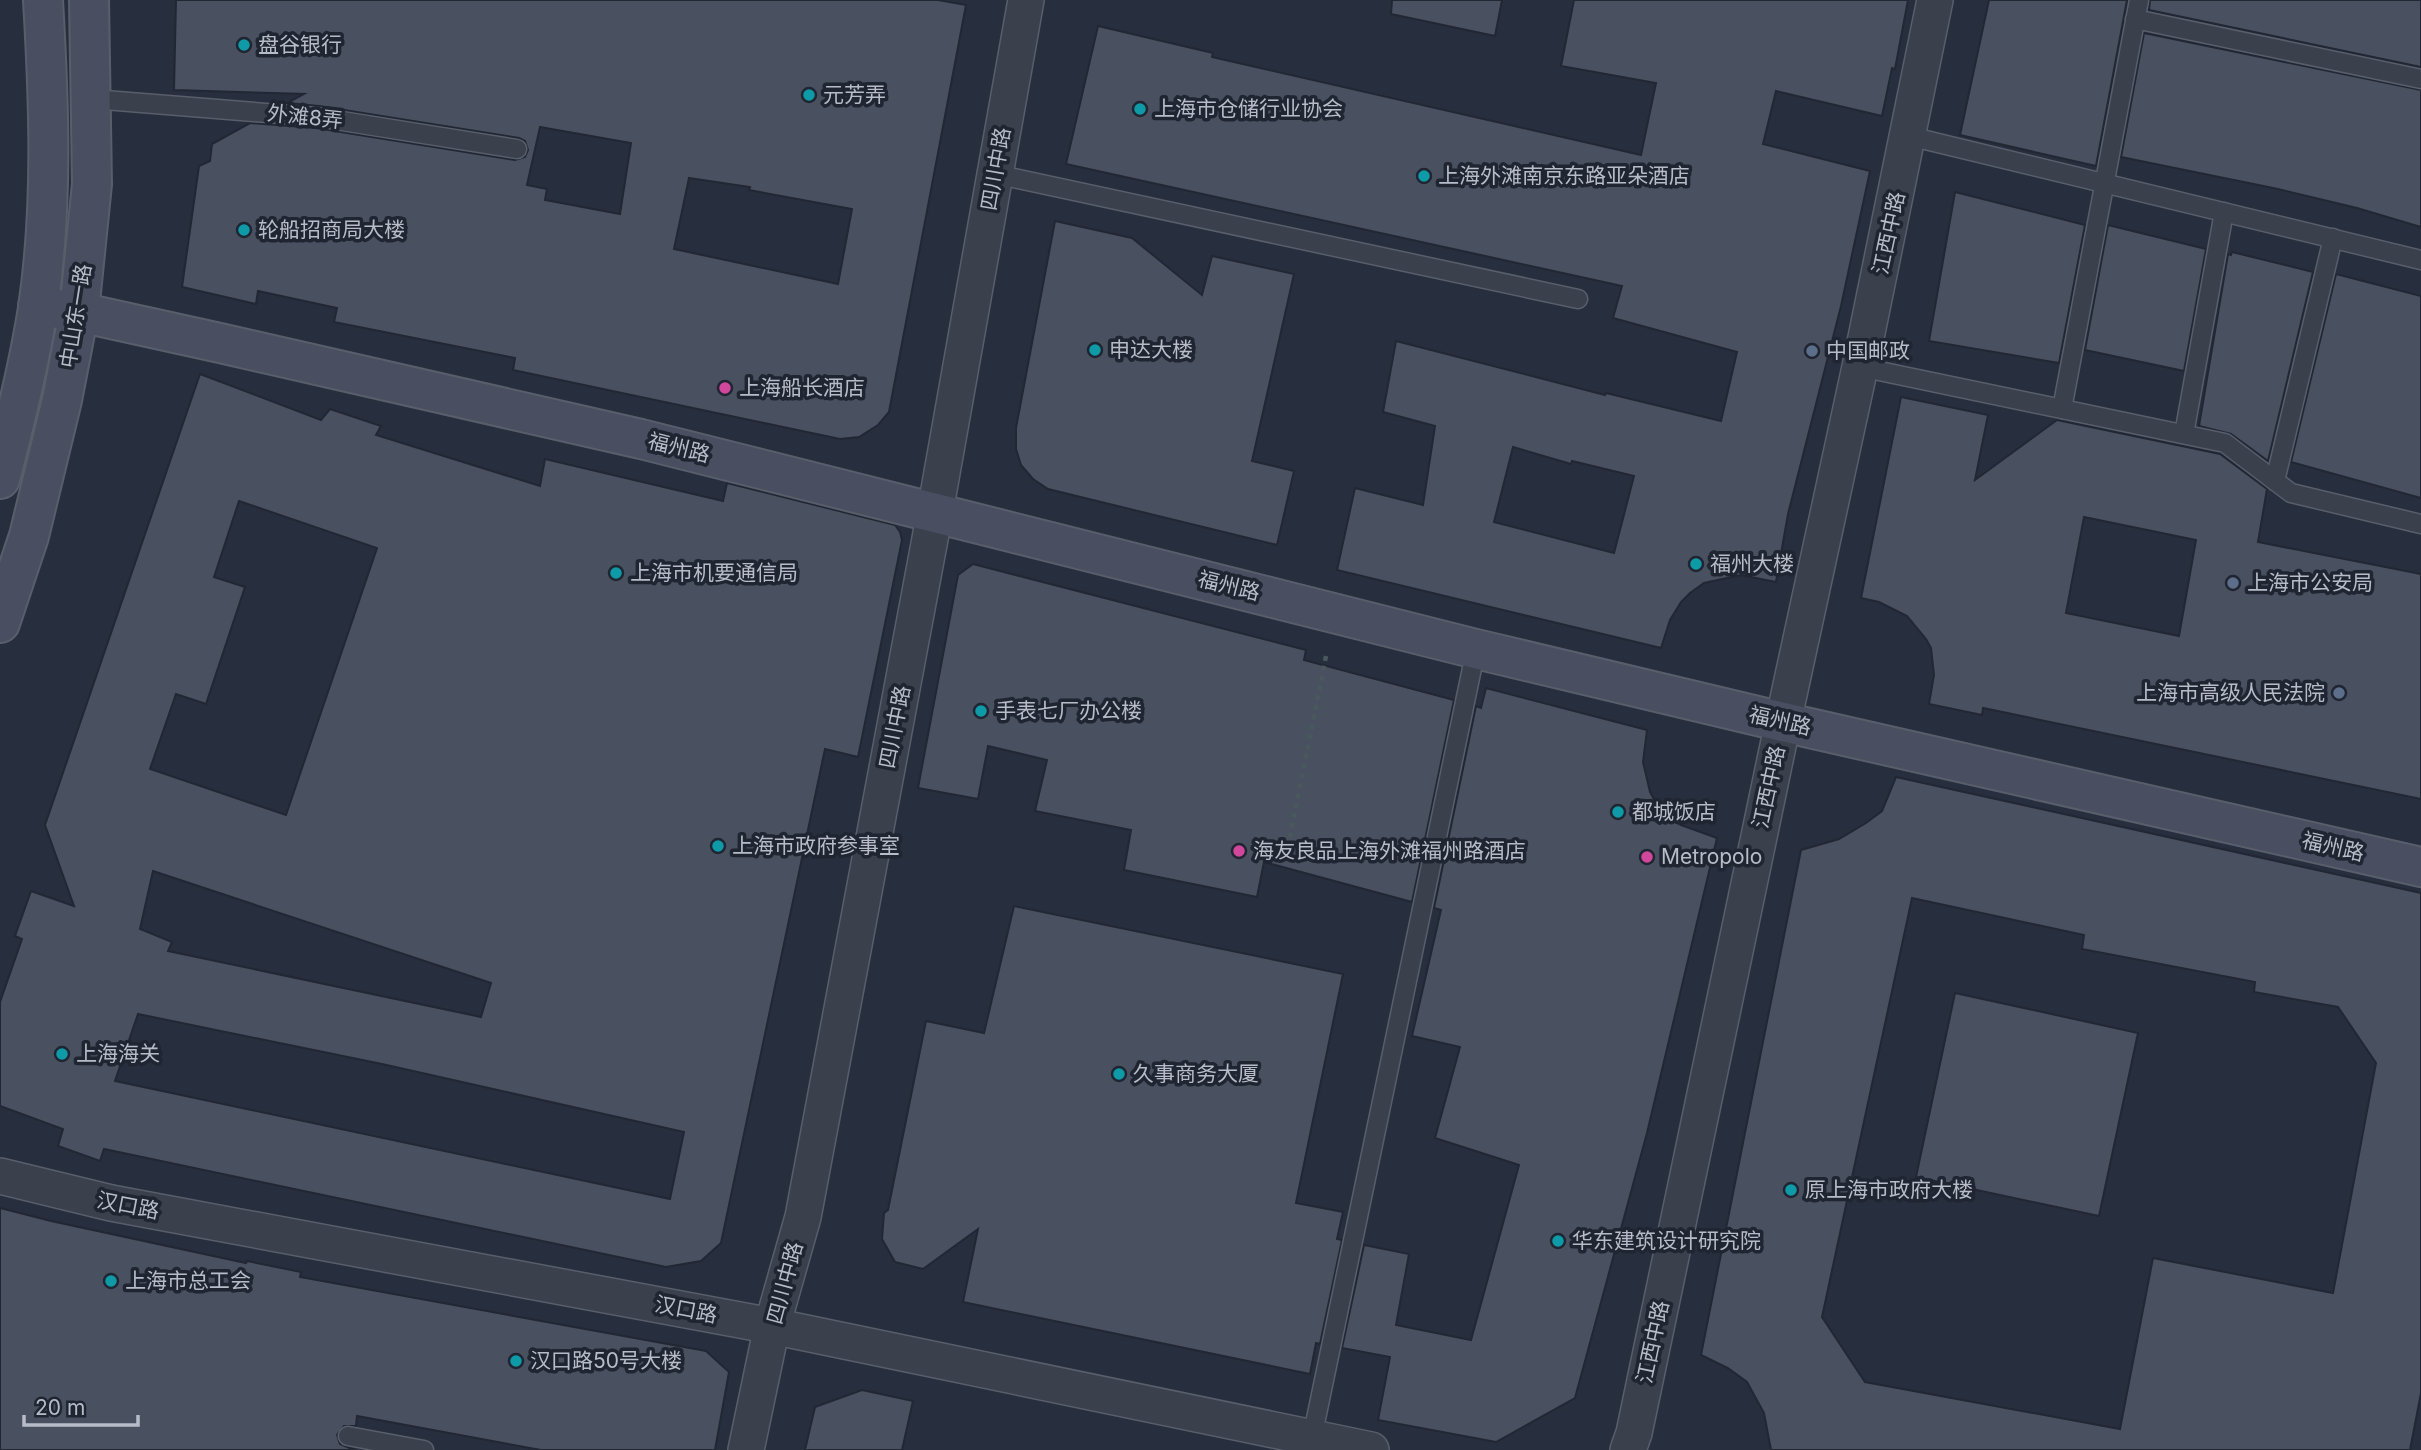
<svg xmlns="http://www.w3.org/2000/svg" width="2421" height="1450" font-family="Inter,'Noto Sans SC',sans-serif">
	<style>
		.building { fill: #495060; stroke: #222734; stroke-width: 2; fill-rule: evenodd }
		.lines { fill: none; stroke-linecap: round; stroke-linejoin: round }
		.lane-casing { stroke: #595e6b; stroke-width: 21 }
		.street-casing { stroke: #595e6b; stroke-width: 38 }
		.secondary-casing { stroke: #595e6b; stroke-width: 42 }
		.path { stroke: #49585d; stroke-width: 4.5; stroke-dasharray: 5 5; stroke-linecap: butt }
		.lane { stroke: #3b404d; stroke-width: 18 }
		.street { stroke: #3b404d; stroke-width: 35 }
		.secondary { stroke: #494f60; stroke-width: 38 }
		.culture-dot { fill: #0f9aa8; stroke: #202532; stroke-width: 2.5 }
		.service-dot { fill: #5c6f8a; stroke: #202532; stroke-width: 2.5 }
		.hotel-dot { fill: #d1479c; stroke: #202532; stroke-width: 2.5 }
		.labels { text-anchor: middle; stroke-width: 7; stroke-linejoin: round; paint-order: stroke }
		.poi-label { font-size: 21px; fill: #b7bcc8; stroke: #202532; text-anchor: start }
		.street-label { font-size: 21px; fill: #b7bcc8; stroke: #202532 }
	</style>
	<rect width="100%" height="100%" fill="#272e3d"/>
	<g class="building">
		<path d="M 176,0 L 938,0 L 966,5 L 889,412 L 878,425 L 859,437 L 840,439 L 513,370 L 515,358 L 334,322 L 337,308 L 258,291 L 256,304 L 182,287 L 199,166 L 210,161 L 212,144 L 250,123 L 316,128 L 515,160 L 525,157 L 528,150 L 525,141 L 519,138 L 319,106 L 287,103 L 304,94 L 174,90 ZM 540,127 L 631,143 L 620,214 L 545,200 L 547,189 L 527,185 ZM 689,178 L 750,187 L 749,190 L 852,209 L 838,284 L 674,249 Z"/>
		<path d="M 1392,0 L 1502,0 L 1495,36 L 1391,14 Z"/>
		<path d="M 1574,0 L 1908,0 L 1895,69 L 1892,68 L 1882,116 L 1776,91 L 1763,144 L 1870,171 L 1841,306 L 1788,514 L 1776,582 L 1741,575 L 1704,583 L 1690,593 L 1681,602 L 1670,620 L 1661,648 L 1337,570 L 1355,488 L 1423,505 L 1435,426 L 1383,412 L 1396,341 L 1605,395 L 1606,393 L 1721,421 L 1737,352 L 1613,318 L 1622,286 L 1066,164 L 1098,26 L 1213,53 L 1212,57 L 1641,155 L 1656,83 L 1561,66 ZM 1513,447 L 1571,464 L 1572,461 L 1634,476 L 1614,553 L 1494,522 Z"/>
		<path d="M 1989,0 L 2127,0 L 2096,166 L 1960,135 Z"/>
		<path d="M 2150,0 L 2421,0 L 2421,67 L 2149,10 Z"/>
		<path d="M 2144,33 L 2421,90 L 2421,227 L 2357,208 L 2278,189 L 2121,157 Z"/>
		<path d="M 1955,192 L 2085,225 L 2059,363 L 1929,341 Z"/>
		<path d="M 1055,221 L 1132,238 L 1202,295 L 1212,256 L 1294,274 L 1252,461 L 1294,471 L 1277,545 L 1048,489 L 1033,479 L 1021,465 L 1016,449 L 1016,428 Z"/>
		<path d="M 2108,225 L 2206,249 L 2184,371 L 2085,350 Z"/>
		<path d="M 2232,252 L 2313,272 L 2268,461 L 2231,434 L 2199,426 L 2228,254 L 2231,255 Z"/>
		<path d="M 2336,274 L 2421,296 L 2421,498 L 2291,462 Z"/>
		<path d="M 200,374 L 321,420 L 330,409 L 381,426 L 376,435 L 540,486 L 545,459 L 723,501 L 727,483 L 895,525 L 900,532 L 902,540 L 858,757 L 825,749 L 721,1243 L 701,1261 L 666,1267 L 104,1149 L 100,1161 L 58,1146 L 63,1129 L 0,1106 L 0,1002 L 22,939 L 15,936 L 31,891 L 74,906 L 45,825 ZM 239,501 L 377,548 L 286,815 L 150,769 L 176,694 L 206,704 L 245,587 L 214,577 ZM 153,871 L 491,983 L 481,1017 L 168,951 L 172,942 L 140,929 ZM 138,1014 L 382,1064 L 684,1132 L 670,1199 L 115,1081 Z"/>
		<path d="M 1901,397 L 1988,415 L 1975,480 L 2057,420 L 2220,454 L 2267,489 L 2258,542 L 2421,574 L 2421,799 L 1983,708 L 1982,715 L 1929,704 L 1934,675 L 1931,648 L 1926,639 L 1907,616 L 1879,602 L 1861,598 ZM 2084,517 L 2196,540 L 2179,636 L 2066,613 Z"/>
		<path d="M 973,564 L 1306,650 L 1304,660 L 1454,700 L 1412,902 L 1264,862 L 1257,897 L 1124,870 L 1131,830 L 1035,811 L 1047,760 L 988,746 L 978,799 L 918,788 L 958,575 Z"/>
		<path d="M 1486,688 L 1647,730 L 1643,762 L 1650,792 L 1658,807 L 1668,818 L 1681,825 L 1717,838 L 1647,1133 L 1575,1398 L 1496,1442 L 1378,1420 L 1390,1357 L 1342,1348 L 1364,1245 L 1409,1254 L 1396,1325 L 1471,1340 L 1519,1165 L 1435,1138 L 1460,1047 L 1412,1036 L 1441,910 L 1434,908 L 1476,706 L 1481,708 Z"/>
		<path d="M 1896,777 L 2421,893 L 2421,1393 L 2410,1450 L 1771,1450 L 1764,1413 L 1747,1382 L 1728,1368 L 1701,1355 L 1801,850 L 1839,839 L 1866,823 L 1882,811 ZM 1912,898 L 2084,935 L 2082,949 L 2255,982 L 2254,992 L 2338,1007 L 2376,1063 L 2333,1293 L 2153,1258 L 2120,1429 L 1865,1382 L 1822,1317 Z"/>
		<path d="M 1014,906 L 1343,974 L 1296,1203 L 1343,1212 L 1337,1239 L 1342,1240 L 1320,1344 L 1316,1343 L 1310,1374 L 963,1302 L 978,1229 L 923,1269 L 895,1262 L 882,1239 L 884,1213 L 888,1210 L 926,1021 L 984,1033 Z"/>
		<path d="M 1955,993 L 2138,1033 L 2099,1216 L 1916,1177 Z"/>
		<path d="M 0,1208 L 51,1221 L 246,1263 L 247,1261 L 301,1272 L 300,1277 L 706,1351 L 729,1372 L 715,1450 L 541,1450 L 357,1416 L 356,1426 L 344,1426 L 337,1435 L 340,1444 L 354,1450 L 0,1450 Z"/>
		<path d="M 862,1390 L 913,1401 L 902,1450 L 805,1450 L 815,1407 Z"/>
	</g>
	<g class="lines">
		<defs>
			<g id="lane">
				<path d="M 2135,19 L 2421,79"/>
				<path d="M 92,99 L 317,117 L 517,149"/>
				<path d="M 1909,136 L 2421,260"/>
				<path d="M 995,174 L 1578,299"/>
				<path d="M 1860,367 L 2225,443 L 2291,493 L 2421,524"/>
				<path d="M 2062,409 L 2139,0"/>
				<path d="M 2184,434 L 2224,212"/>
				<path d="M 2275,481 L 2333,238"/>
				<path d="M 348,1436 L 424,1450"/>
				<path d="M 1312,1438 L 1476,649"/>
			</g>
			<g id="street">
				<path d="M 0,1176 L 111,1203 L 772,1326 L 1371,1450"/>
				<path d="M 746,1450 L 772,1326 L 803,1217 L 935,512 L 1026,0"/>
				<path d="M 1628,1450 L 1634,1433 L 1783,722 L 1860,367 L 1935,0"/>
			</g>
			<g id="secondary">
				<path d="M 38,306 L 79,312 L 220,343 L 641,439 L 1476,649 L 1783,722 L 2421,867"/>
				<path d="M 0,479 C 15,422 29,366 38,308 C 53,206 49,102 43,0"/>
				<path d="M 0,623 L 29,536 L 62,400 L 79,312 L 92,184 L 89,0"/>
			</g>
		</defs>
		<use href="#lane" class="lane-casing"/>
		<use href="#street" class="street-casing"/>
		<use href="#secondary" class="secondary-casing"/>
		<path class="path" d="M 1286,857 L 1327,651"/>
		<use href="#lane" class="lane"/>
		<use href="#street" class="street"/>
		<use href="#secondary" class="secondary"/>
	</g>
	<g class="culture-dot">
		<circle cx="244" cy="45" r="7"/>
		<circle cx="809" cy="95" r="7"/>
		<circle cx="1140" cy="109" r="7"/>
		<circle cx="1424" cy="176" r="7"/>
		<circle cx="244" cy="230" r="7"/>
		<circle cx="1095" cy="350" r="7"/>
		<circle cx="1696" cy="564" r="7"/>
		<circle cx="616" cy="573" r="7"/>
		<circle cx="981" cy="711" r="7"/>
		<circle cx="1618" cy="812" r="7"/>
		<circle cx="718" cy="846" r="7"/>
		<circle cx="62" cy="1054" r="7"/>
		<circle cx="1119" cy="1074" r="7"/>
		<circle cx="1791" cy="1190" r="7"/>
		<circle cx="1558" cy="1241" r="7"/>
		<circle cx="111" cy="1281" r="7"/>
		<circle cx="516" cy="1361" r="7"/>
	</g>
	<g class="service-dot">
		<circle cx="1812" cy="351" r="7"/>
		<circle cx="2233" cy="583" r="7"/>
		<circle cx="2339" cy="693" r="7"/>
	</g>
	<g class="hotel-dot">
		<circle cx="725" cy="388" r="7"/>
		<circle cx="1239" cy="851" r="7"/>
		<circle cx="1647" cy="857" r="7"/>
	</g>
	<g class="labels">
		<g class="poi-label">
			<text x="258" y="52">盘谷银行</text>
			<text x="823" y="102">元芳弄</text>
			<text x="1154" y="116">上海市仓储行业协会</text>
			<text x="1438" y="183">上海外滩南京东路亚朵酒店</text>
			<text x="258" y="237">轮船招商局大楼</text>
			<text x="1109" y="357">申达大楼</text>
			<text x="1826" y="358">中国邮政</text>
			<text x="739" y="395">上海船长酒店</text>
			<text x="1710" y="571">福州大楼</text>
			<text x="630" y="580">上海市机要通信局</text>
			<text x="2247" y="590">上海市公安局</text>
			<text x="2325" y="700" text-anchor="end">上海市高级人民法院</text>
			<text x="995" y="718">手表七厂办公楼</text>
			<text x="1632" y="819">都城饭店</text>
			<text x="732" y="853">上海市政府参事室</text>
			<text x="1253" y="858">海友良品上海外滩福州路酒店</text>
			<text x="1661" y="864">Metropolo</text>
			<text x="76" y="1061">上海海关</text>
			<text x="1133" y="1081">久事商务大厦</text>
			<text x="1805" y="1197">原上海市政府大楼</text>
			<text x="1572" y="1248">华东建筑设计研究院</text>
			<text x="125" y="1288">上海市总工会</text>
			<text x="530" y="1368">汉口路50号大楼</text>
		</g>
		<g class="street-label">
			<text transform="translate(305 117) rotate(6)" y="7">外滩8弄</text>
			<text transform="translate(996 169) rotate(-80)" y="7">四川中路</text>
			<text transform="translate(1889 233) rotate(-78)" y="7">江西中路</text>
			<text transform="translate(76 316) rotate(-81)" y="7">中山东一路</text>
			<text transform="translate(679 448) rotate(14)" y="7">福州路</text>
			<text transform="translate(1229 586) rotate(14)" y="7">福州路</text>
			<text transform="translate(1780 721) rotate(13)" y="7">福州路</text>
			<text transform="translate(895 727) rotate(-79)" y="7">四川中路</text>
			<text transform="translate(1769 787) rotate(-78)" y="7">江西中路</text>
			<text transform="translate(2333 847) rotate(13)" y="7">福州路</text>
			<text transform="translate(128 1206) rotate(11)" y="7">汉口路</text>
			<text transform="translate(785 1283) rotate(-75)" y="7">四川中路</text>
			<text transform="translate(686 1310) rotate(11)" y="7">汉口路</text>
			<text transform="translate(1653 1342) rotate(-78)" y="7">江西中路</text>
		</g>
	</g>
	<path d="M24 1415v10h114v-10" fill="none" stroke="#b7bcc8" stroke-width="3.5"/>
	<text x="35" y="1415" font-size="21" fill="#b7bcc8" stroke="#202532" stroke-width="5" paint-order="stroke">20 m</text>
</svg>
